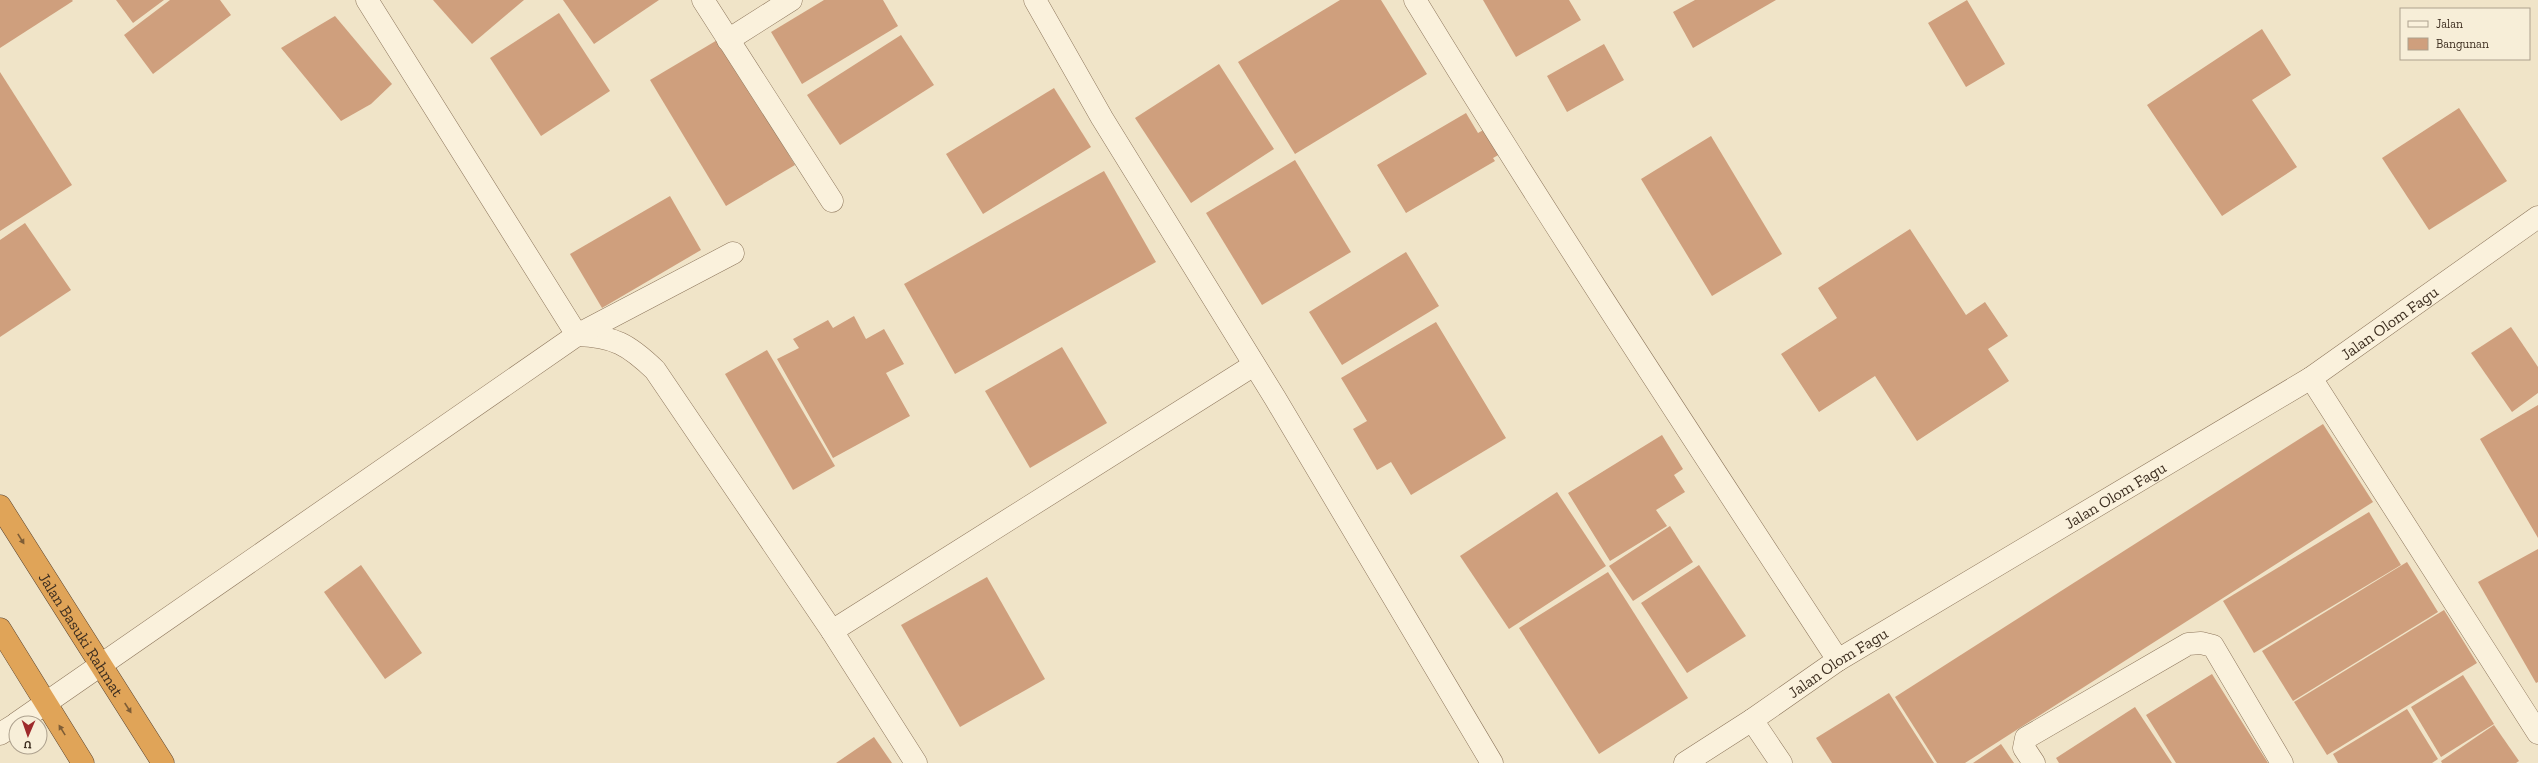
<svg xmlns="http://www.w3.org/2000/svg" width="2538" height="763" font-family="'Zilla Slab',serif">
	<style>
		.building { fill: #cf9f7d }
		.lines { fill: none; stroke-linecap: round; stroke-linejoin: round }
		.minor-casing { stroke: #8d765c; stroke-width: 23 }
		.highway-casing { stroke: #5b4430; stroke-width: 23 }
		.minor { stroke: #faf1dc; stroke-width: 22 }
		.highway { stroke: #e0a458; stroke-width: 22 }
		.oneway { fill: #7e5d36 }
		.labels { text-anchor: middle; stroke-width: 3; stroke-linejoin: round; paint-order: stroke }
		.street-label { font-size: 16px; fill: #3d2e20; stroke: #f7eed8 }
	</style>
	<rect width="100%" height="100%" fill="#f0e4c8"/>
	<g class="building">
		<path d="M 0,0 L 72,0 L 73,1 L 0,48 Z"/>
		<path d="M 116,0 L 164,0 L 133,23 Z"/>
		<path d="M 170,0 L 220,0 L 231,15 L 153,74 L 124,35 Z"/>
		<path d="M 433,0 L 524,0 L 472,44 Z"/>
		<path d="M 563,0 L 659,0 L 594,44 Z"/>
		<path d="M 824,0 L 883,0 L 898,26 L 802,84 L 771,32 Z"/>
		<path d="M 1340,0 L 1381,0 L 1427,74 L 1295,154 L 1238,62 Z"/>
		<path d="M 1483,0 L 1569,0 L 1581,20 L 1516,57 Z"/>
		<path d="M 1695,0 L 1776,0 L 1693,48 L 1673,12 Z"/>
		<path d="M 1967,0 L 2005,64 L 1966,87 L 1928,23 Z"/>
		<path d="M 559,13 L 610,91 L 541,136 L 490,58 Z"/>
		<path d="M 335,16 L 392,84 L 371,104 L 341,121 L 281,48 Z"/>
		<path d="M 2262,29 L 2291,75 L 2252,100 L 2297,167 L 2222,216 L 2147,105 Z"/>
		<path d="M 901,35 L 934,85 L 840,145 L 807,95 Z"/>
		<path d="M 719,39 L 795,165 L 726,206 L 650,80 Z"/>
		<path d="M 1604,44 L 1624,80 L 1567,112 L 1547,76 Z"/>
		<path d="M 1219,64 L 1274,149 L 1191,203 L 1135,118 Z"/>
		<path d="M 0,72 L 72,185 L 0,231 Z"/>
		<path d="M 1054,88 L 1091,147 L 983,214 L 946,154 Z"/>
		<path d="M 2459,108 L 2507,181 L 2429,230 L 2382,158 Z"/>
		<path d="M 1466,113 L 1478,133 L 1487,128 L 1502,153 L 1493,158 L 1495,161 L 1406,213 L 1377,165 Z"/>
		<path d="M 1711,136 L 1782,254 L 1712,296 L 1641,179 Z"/>
		<path d="M 1295,160 L 1351,252 L 1262,305 L 1206,213 Z"/>
		<path d="M 1104,171 L 1156,262 L 955,374 L 904,284 Z"/>
		<path d="M 670,196 L 701,250 L 602,308 L 570,254 Z"/>
		<path d="M 25,223 L 71,290 L 0,337 L 0,240 Z"/>
		<path d="M 1910,229 L 1966,315 L 1985,302 L 2008,336 L 1988,349 L 2009,381 L 1917,441 L 1875,376 L 1819,412 L 1781,354 L 1837,318 L 1818,288 Z"/>
		<path d="M 1406,252 L 1439,306 L 1342,365 L 1309,312 Z"/>
		<path d="M 854,316 L 866,339 L 884,329 L 904,364 L 886,373 L 910,416 L 833,458 L 777,359 L 799,348 L 793,339 L 828,320 L 833,328 Z"/>
		<path d="M 1436,322 L 1506,438 L 1411,495 L 1391,462 L 1377,470 L 1353,429 L 1367,421 L 1341,378 Z"/>
		<path d="M 2511,327 L 2538,367 L 2538,393 L 2512,412 L 2471,353 Z"/>
		<path d="M 1062,347 L 1107,423 L 1030,468 L 985,391 Z"/>
		<path d="M 767,350 L 835,466 L 793,490 L 725,374 Z"/>
		<path d="M 2538,405 L 2538,538 L 2480,439 Z"/>
		<path d="M 2323,424 L 2373,502 L 1965,763 L 1937,763 L 1895,697 Z"/>
		<path d="M 1662,435 L 1683,469 L 1674,475 L 1685,492 L 1656,510 L 1667,526 L 1610,561 L 1568,493 Z"/>
		<path d="M 1557,492 L 1606,566 L 1509,629 L 1460,556 Z"/>
		<path d="M 2369,512 L 2401,565 L 2254,653 L 2223,601 Z"/>
		<path d="M 1670,526 L 1693,562 L 1633,601 L 1609,566 Z"/>
		<path d="M 2538,549 L 2538,682 L 2536,683 L 2478,582 Z"/>
		<path d="M 2407,562 L 2438,612 L 2293,701 L 2262,651 Z"/>
		<path d="M 361,565 L 422,653 L 385,679 L 324,592 Z"/>
		<path d="M 1699,565 L 1746,636 L 1687,673 L 1641,603 Z"/>
		<path d="M 1608,572 L 1688,698 L 1599,754 L 1519,628 Z"/>
		<path d="M 987,577 L 1045,679 L 960,727 L 901,625 Z"/>
		<path d="M 2444,610 L 2477,663 L 2327,755 L 2294,702 Z"/>
		<path d="M 2212,674 L 2247,730 L 2268,763 L 2176,763 L 2146,715 Z"/>
		<path d="M 2463,675 L 2494,724 L 2441,757 L 2411,707 Z"/>
		<path d="M 1889,693 L 1934,763 L 1832,763 L 1816,738 Z"/>
		<path d="M 2135,707 L 2172,763 L 2059,763 L 2056,758 Z"/>
		<path d="M 2407,709 L 2438,759 L 2432,763 L 2338,763 L 2333,754 Z"/>
		<path d="M 2494,725 L 2519,761 L 2516,763 L 2442,763 L 2441,761 Z"/>
		<path d="M 874,737 L 892,763 L 836,763 Z"/>
		<path d="M 2001,744 L 2014,763 L 1973,763 Z"/>
	</g>
	<g class="lines">
		<defs>
			<g id="minor">
				<path d="M 367,0 L 577,335 C 614,336 629,345 655,370 L 832,631 L 916,763"/>
				<path d="M 703,0 L 832,201"/>
				<path d="M 1035,0 L 1102,118 L 1275,398 L 1492,763"/>
				<path d="M 1415,0 C 1551,223 1695,441 1838,660"/>
				<path d="M 728,40 L 791,0"/>
				<path d="M 2311,378 L 2538,733"/>
				<path d="M 832,631 L 1254,365"/>
				<path d="M 1752,720 L 1781,763"/>
				<path d="M 17,723 L 577,335 L 733,253"/>
				<path d="M 0,734 L 16,724"/>
				<path id="s1" d="M 1685,763 L 1752,720 L 1838,660 L 2311,378 L 2538,217"/>
				<path d="M 2034,763 L 2024,748 L 2026,738 L 2188,644 L 2201,643 L 2213,646 L 2282,763"/>
			</g>
			<g id="highway">
				<path id="s2" d="M 0,506 L 163,763"/>
				<path d="M 0,629 L 83,763"/>
			</g>
		</defs>
		<use href="#minor" class="minor-casing"/>
		<use href="#highway" class="highway-casing"/>
		<use href="#minor" class="minor"/>
		<use href="#highway" class="highway"/>
	</g>
	<defs><path id="oneway-solid" d="M-6-.8H1V-3.2L6.5 0L1 3.2V.8H-6Z"/></defs>
	<g class="oneway">
		<use href="#oneway-solid" transform="translate(21 539) rotate(58)"/>
		<use href="#oneway-solid" transform="translate(128 708) rotate(57)"/>
		<use href="#oneway-solid" transform="translate(62 730) rotate(-122)"/>
	</g>
	<g class="labels">
		<g class="street-label">
			<text dy="6" stroke="none"><textPath href="#s1" startOffset="831">Jalan Olom Fagu</textPath></text>
			<text dy="6" stroke="none"><textPath href="#s1" startOffset="507">Jalan Olom Fagu</textPath></text>
			<text dy="6" stroke="none"><textPath href="#s2" startOffset="152">Jalan Basuki Rahmat</textPath></text>
			<text dy="6" stroke="none"><textPath href="#s1" startOffset="183">Jalan Olom Fagu</textPath></text>
		</g>
	</g>
	<rect x="2400" y="8" width="130" height="52" fill="#f7eed8" stroke="#ada18e"/>
	<rect x="2408" y="21" width="20" height="6" fill="#faf1dc" stroke="#ada18e"/>
	<text x="2436" y="28" font-size="12" fill="#3d2e20">Jalan</text>
	<rect x="2408" y="38" width="20" height="12" fill="#cf9f7d" stroke="#ada18e"/>
	<text x="2436" y="48" font-size="12" fill="#3d2e20">Bangunan</text>
	<g transform="translate(28 735) rotate(182)"><circle r="19" fill="#f7eed8" stroke="#ada18e"/>
	<path d="M0-3L7 15L0 10L-7 15Z" fill="#9e2a2b"/>
	<text y="-6" font-size="11" font-weight="bold" text-anchor="middle" fill="#3d2e20">U</text>
	</g>
</svg>
